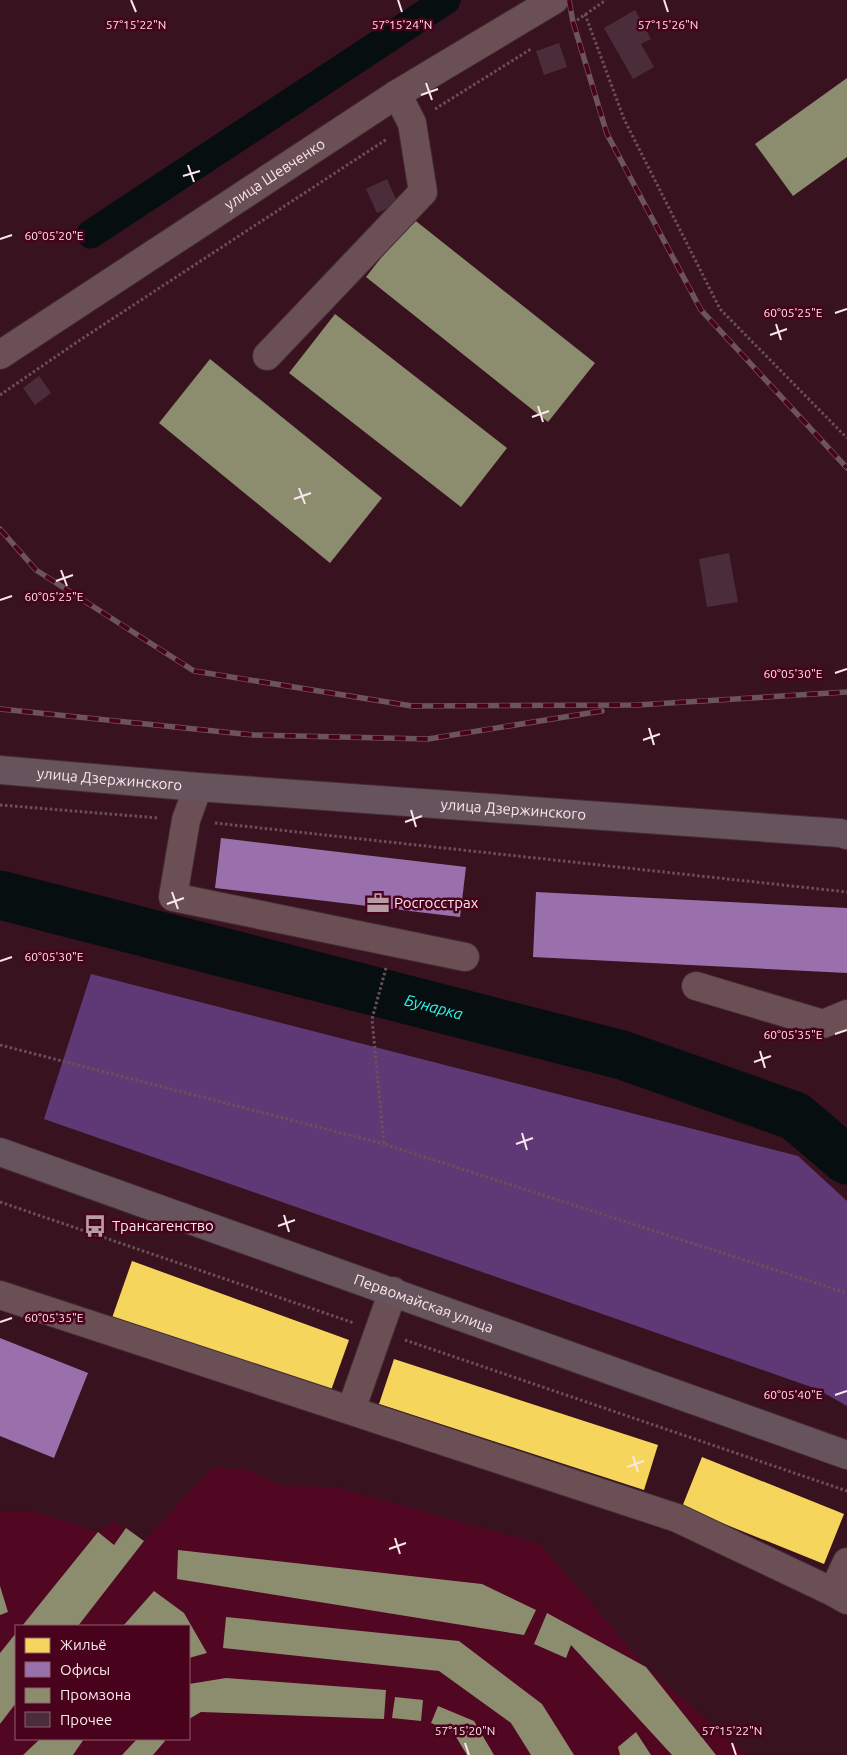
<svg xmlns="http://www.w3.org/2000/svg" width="847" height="1755" font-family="Ubuntu,sans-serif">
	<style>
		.built { fill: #510621; fill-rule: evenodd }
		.forest { fill: #5f3976 }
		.homes { fill: #f6d55c }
		.offices { fill: #9970ab }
		.industry { fill: #8c8c6e }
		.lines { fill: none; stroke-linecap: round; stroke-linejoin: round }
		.canal { stroke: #060e0f; stroke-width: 29 }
		.river { stroke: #060e0f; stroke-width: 49 }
		.building { fill: #4b2d3a }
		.minor-casing { stroke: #442c34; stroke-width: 30 }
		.major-casing { stroke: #442c34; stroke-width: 30 }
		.path { stroke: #6a5057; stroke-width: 3; stroke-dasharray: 2.5 2.5; stroke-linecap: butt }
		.minor { stroke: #6a4f55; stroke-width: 28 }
		.major { stroke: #66535c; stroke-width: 28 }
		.rail-casing { stroke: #6d535b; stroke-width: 5.5 }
		.rail { stroke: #49021b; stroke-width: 4; stroke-dasharray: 11; stroke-linecap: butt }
		.ticks { fill: none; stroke: #fae7ea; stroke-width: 2 }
		.labels { text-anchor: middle; stroke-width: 5; stroke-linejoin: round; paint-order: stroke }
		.street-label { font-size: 15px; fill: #fae7ea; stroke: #49021b }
		.poi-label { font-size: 15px; fill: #fae7ea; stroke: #49021b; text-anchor: start }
		.water-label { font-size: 16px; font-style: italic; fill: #32f2e7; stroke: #49021b }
		.ticks-label { font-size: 12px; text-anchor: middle; fill: #fae7ea; stroke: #49021b; stroke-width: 5; stroke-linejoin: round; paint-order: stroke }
	</style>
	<rect width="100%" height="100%" fill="#391220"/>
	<path class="built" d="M 213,1467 L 250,1471 L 283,1486 L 335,1487 L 540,1544 L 646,1667 L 747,1755 L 0,1755 L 0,1512 L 33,1511 L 98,1532 L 113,1521 L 144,1541 ZM 16,1626 L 189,1626 L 189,1739 L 16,1739 Z"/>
	<path class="forest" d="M 91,974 L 798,1156 L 847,1201 L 847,1406 L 817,1389 L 44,1119 Z"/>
	<g class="homes">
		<path d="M 132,1261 L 349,1340 L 329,1396 L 112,1318 Z"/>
		<path d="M 394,1359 L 658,1445 L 644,1490 L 379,1404 Z"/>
		<path d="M 702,1457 L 844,1514 L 824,1564 L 682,1507 Z"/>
	</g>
	<g class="offices">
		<path d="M 221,838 L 466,867 L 460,917 L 215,888 Z"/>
		<path d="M 536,892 L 847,908 L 847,973 L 533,957 Z"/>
		<path d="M 0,1338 L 88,1373 L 54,1458 L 0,1436 Z"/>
	</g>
	<g class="industry">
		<path d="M 847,78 L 847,157 L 793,196 L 755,144 Z"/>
		<path d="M 412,218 L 595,363 L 548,422 L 366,277 Z"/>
		<path d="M 335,314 L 507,448 L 461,507 L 289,373 Z"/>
		<path d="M 210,359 L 382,498 L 330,563 L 159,423 Z"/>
		<path d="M 126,1528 L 144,1541 L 78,1626 L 22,1626 L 98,1532 L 114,1545 Z"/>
		<path d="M 178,1550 L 482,1584 L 536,1610 L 524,1635 L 177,1579 Z"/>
		<path d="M 0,1586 L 8,1612 L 0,1615 Z"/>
		<path d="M 154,1591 L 184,1613 L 207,1653 L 189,1658 L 189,1626 L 123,1626 Z"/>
		<path d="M 547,1613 L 646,1667 L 716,1755 L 672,1755 L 571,1645 L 566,1658 L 534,1644 Z"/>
		<path d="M 226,1617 L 459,1641 L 542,1704 L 574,1755 L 531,1755 L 511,1723 L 439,1671 L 223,1648 Z"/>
		<path d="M 16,1633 L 16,1703 L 0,1724 L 0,1653 Z"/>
		<path d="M 226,1678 L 386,1690 L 384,1719 L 201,1712 L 189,1719 L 189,1684 Z"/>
		<path d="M 395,1697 L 423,1700 L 421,1721 L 392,1718 Z"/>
		<path d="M 438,1706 L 474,1721 L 494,1755 L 467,1755 L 453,1732 L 431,1723 Z"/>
		<path d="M 636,1732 L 651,1755 L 620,1755 L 618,1747 Z"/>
		<path d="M 40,1739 L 84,1739 L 73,1755 L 23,1755 Z"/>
		<path d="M 137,1739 L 163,1739 L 165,1741 L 153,1755 L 122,1755 Z"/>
	</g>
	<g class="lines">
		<path class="canal" d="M 91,234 L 446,0"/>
		<path class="river" id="s1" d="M 0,895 L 622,1055 L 795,1116 L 847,1160"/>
	</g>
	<g class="building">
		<path d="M 635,10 L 651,39 L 641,44 L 654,67 L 633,79 L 604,28 Z"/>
		<path d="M 559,43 L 567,67 L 544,75 L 536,51 Z"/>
		<path d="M 387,179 L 398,204 L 377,213 L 366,189 Z"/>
		<path d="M 39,376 L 51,393 L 35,405 L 23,388 Z"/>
		<path d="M 729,553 L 738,602 L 707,607 L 699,559 Z"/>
	</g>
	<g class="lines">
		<defs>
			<g id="minor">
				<path id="s2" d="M 0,355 L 397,94 L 554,0"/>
				<path d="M 267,356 L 423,192 L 412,123 L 397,94"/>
				<path d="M 198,787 L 186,820 L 173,897 L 465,957"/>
				<path d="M 696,986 L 823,1024 L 847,1014"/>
				<path d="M 0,1295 L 677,1518 L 833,1592 L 847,1600"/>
				<path d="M 351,1410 L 393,1291"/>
				<path d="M 833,1592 L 847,1562"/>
			</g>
			<g id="major">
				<path id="s3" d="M 0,770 L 198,787 L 840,833 L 847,835"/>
				<path id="s4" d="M 0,1152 L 847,1455"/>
			</g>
		</defs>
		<use href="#minor" class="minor-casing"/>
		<use href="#major" class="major-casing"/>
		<g class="path">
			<path d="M 585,14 L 624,119 L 720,309 L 847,438"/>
			<path d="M 573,23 L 606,0"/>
			<path d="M 435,109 L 531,49"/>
			<path d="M 0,395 L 80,340 L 387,139"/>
			<path d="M 0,805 L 159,818"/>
			<path d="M 215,823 L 847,892"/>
			<path d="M 386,968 L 372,1019 L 384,1144 L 847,1293"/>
			<path d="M 0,1045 L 384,1144"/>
			<path d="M 0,1202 L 354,1323"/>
			<path d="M 405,1340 L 847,1491"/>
		</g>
		<use href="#minor" class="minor"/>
		<use href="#major" class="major"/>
		<defs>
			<g id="rail">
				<path d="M 569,0 L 573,22 L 607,134 L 701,310 L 847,468"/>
				<path d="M 0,529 L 36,570 L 194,671 L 412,706 L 637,705 L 847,692"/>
				<path d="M 0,709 L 253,735 L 428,739 L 602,711"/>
			</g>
		</defs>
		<use href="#rail" class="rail-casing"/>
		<use href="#rail" class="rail"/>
	</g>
	<path class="ticks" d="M 131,0 L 136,12M 398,0 L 402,12M 664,0 L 668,12M 426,83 L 432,100M 421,95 L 438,89M 188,165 L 194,182M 183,176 L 200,171M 0,239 L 12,235M 835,313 L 847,309M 776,324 L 781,340M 770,335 L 787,329M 538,406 L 543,422M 532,417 L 549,411M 299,488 L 305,504M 294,499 L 311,493M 61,570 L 67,586M 56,581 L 73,575M 0,600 L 12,596M 835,673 L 847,669M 649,728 L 654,745M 643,740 L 660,734M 411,810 L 416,827M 405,822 L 422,816M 172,892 L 178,909M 167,904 L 184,898M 0,961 L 12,957M 835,1034 L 847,1030M 760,1051 L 765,1068M 754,1062 L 771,1056M 522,1133 L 527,1150M 516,1144 L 533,1138M 284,1215 L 289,1232M 278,1226 L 295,1220M 0,1322 L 12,1318M 835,1395 L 847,1391M 633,1456 L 638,1472M 627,1467 L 644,1461M 395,1538 L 400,1554M 389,1549 L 406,1543M 465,1743 L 469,1755M 732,1743 L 736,1755"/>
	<defs>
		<symbol id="office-bare" viewBox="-9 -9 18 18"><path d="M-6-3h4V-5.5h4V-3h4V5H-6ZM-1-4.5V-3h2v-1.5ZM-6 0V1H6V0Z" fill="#b69ca3" stroke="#49021b" stroke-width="2.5" paint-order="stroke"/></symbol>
		<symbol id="bus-bare" viewBox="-9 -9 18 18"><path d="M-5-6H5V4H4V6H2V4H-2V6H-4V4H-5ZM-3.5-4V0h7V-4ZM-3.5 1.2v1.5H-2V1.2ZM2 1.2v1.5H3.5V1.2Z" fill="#b69ca3" stroke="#49021b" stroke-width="2.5" paint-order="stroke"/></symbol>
	</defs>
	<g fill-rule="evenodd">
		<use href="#office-bare" x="362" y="887" width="32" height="32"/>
		<use href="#bus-bare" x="79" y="1210" width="32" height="32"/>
	</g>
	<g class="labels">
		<g class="street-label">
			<text dy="5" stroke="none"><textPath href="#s2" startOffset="329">улица Шевченко</textPath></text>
			<text dy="5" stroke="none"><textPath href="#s3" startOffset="110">улица Дзержинского</textPath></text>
			<text dy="5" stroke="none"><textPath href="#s3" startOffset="515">улица Дзержинского</textPath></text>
			<text dy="5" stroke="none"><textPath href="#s4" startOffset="450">Первомайская улица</textPath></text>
		</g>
		<g class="poi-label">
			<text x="394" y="908">Росгосстрах</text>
			<text x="112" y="1231">Трансагенство</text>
		</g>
		<g class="water-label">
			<text dy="6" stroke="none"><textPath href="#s1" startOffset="448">Бунарка</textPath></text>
		</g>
	</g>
	<g class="ticks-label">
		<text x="136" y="29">57°15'22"N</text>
		<text x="402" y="29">57°15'24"N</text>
		<text x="668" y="29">57°15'26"N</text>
		<text x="54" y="240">60°05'20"E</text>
		<text x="793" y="317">60°05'25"E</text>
		<text x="54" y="601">60°05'25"E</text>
		<text x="793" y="678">60°05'30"E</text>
		<text x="54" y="961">60°05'30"E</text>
		<text x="793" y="1039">60°05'35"E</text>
		<text x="54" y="1322">60°05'35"E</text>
		<text x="793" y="1399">60°05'40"E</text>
		<text x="465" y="1735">57°15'20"N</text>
		<text x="732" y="1735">57°15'22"N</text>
	</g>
	<rect x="15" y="1625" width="175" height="115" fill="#49021b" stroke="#905e6e"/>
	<rect x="25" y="1638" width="25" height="15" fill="#f6d55c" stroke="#905e6e"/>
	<text x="60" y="1650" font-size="15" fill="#fae7ea">Жильё</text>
	<rect x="25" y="1662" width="25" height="15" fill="#9970ab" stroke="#905e6e"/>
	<text x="60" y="1675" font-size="15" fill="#fae7ea">Офисы</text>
	<rect x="25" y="1688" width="25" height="15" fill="#8c8c6e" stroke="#905e6e"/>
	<text x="60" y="1700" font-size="15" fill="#fae7ea">Промзона</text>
	<rect x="25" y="1712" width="25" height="15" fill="#4b2d3a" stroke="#905e6e"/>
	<text x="60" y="1725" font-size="15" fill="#fae7ea">Прочее</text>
</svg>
